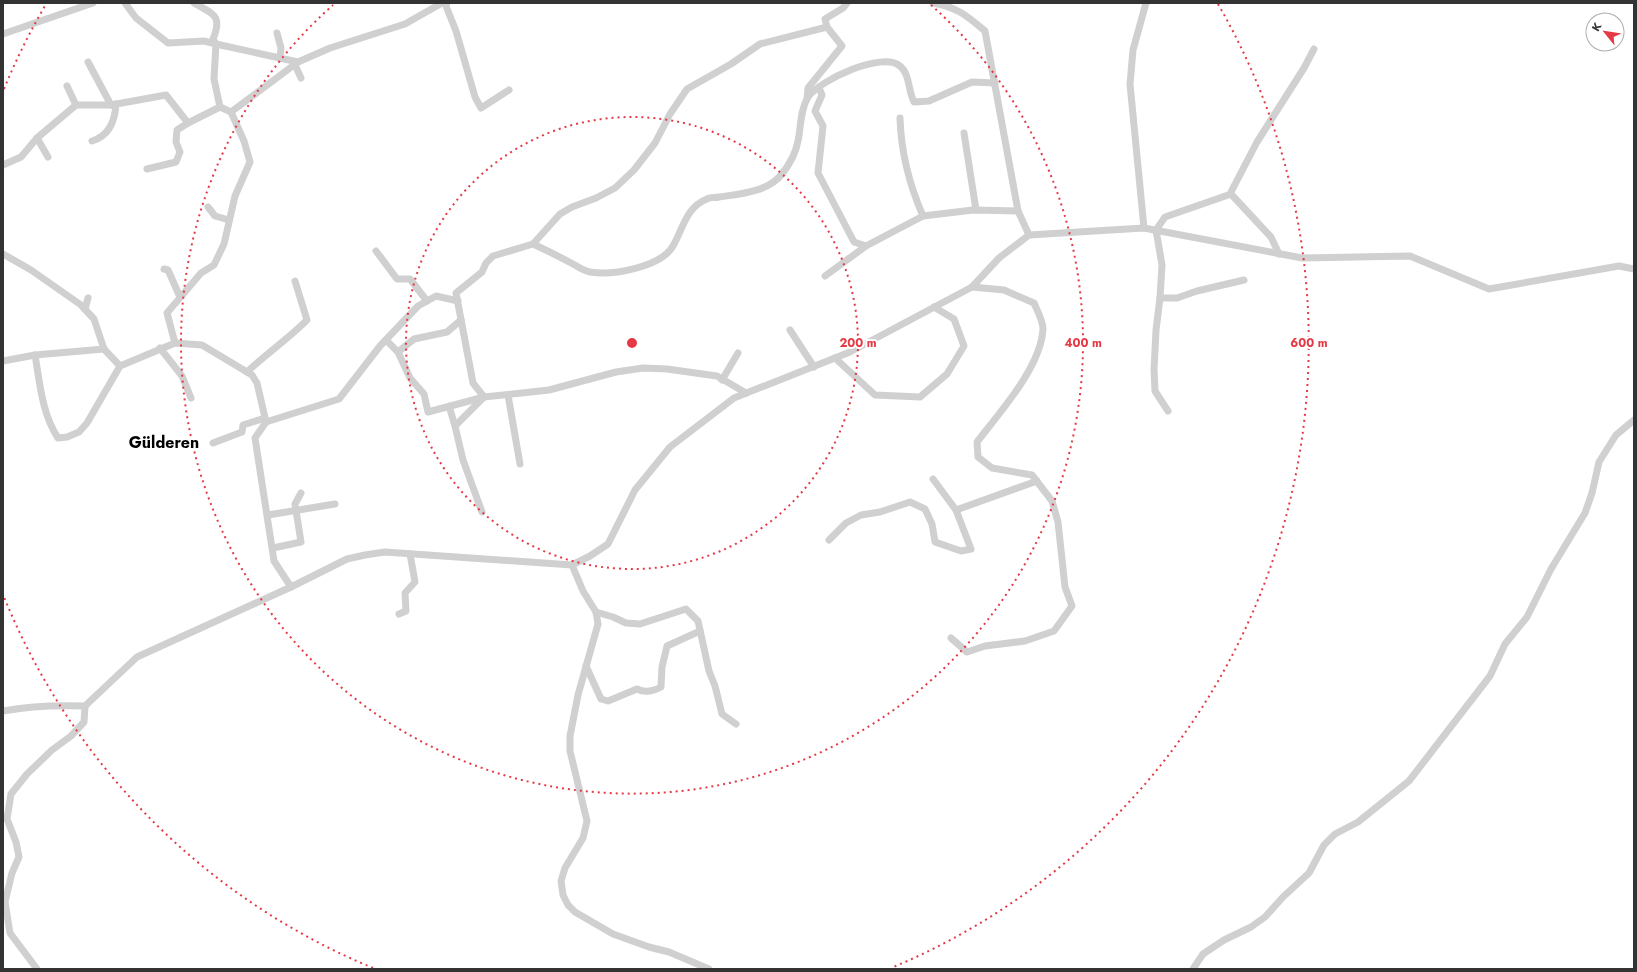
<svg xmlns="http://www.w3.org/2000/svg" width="1637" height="972" font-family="Jost,sans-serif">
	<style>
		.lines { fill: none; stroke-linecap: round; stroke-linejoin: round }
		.minor { stroke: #d0d0d0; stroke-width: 7 }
		.ring { fill: none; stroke: #e63946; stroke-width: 2; stroke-dasharray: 2 4 }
		.labels { text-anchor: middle; stroke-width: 4; stroke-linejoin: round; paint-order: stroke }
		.quarter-label { font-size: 16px; font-weight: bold; fill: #000; stroke: #fff }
		.centre { fill: #e63946; stroke: #fff; stroke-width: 2 }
		.ring-label { font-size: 12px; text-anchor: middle; font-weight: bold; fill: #e63946; stroke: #fff; stroke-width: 4; stroke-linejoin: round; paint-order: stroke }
	</style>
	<rect width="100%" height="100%" fill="#fff"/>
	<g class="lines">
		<g class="minor">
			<path d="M 125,3 L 136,18 L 168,43 L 204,41 L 216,44 L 214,79 L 220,107 L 231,112"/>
			<path d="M 194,3 C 213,14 223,15 213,39 L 216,44 L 298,62"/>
			<path d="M 442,3 L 405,24 L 330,48 L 298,62 L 231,112 L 244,141 L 250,162 L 235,196 L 224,244 L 214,265 L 201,273 L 167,313 L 175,343 L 202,345 L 252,375 L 257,383 L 266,422 L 255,438 L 274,561 L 291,587 L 347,559 L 365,555 L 385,552 L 572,565 L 590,556 L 608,544 L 635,490 L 670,447 L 734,398 L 850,352 L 972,287 L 999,258 L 1029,235 L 1018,211 L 985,31 C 967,16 957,7 933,3"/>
			<path d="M 447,3 L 446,6 L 456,31 L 475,97 L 481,108 L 509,90"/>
			<path d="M 277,33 L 281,48 L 280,58"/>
			<path d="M 3,34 L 93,3"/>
			<path d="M 88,62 L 111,105"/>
			<path d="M 295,65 L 301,78"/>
			<path d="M 67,86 L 76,105 L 111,105 L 166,95 L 188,123"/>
			<path d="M 819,88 L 822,95 L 815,111 L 823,126 L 818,173 L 854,242 L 866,246 L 923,216 L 973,210 L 1018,211"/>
			<path d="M 807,99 L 808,88 L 842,46 L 827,27 L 825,19 L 843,8 L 847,3"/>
			<path d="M 900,118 C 901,152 909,184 923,216"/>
			<path d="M 964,133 L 976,210"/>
			<path d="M 92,141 C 109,136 115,121 116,104"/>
			<path d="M 48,157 L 37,138 L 76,105"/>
			<path d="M 3,165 L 21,157 L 37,138"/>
			<path d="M 147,169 L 176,162 L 180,152 L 176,142 L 177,130 L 188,123 L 220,107"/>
			<path d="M 208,207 L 215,216 L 229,220"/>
			<path d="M 1144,228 L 1130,84 L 1133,50 L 1146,3"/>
			<path d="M 1029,235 L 1144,228 L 1302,258 L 1410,256 L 1489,289 L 1619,266 L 1634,269"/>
			<path d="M 533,244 C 546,250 560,257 573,264 C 578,267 584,271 590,272 C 612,276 661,267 673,246 C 683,229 686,207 707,199 C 710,197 715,198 719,197 C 740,194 768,192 782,174 C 789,165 796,152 798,141 C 801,127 800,110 808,97 C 820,80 882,51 900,66 C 910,74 908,91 914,102 L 929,101 L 972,82 L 995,83"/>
			<path d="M 376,251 L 397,279 L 410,279 L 427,301"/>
			<path d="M 3,254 L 31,270 L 81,305 L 94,319 L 104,349 L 120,366"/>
			<path d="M 1279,254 L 1271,237 L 1231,194 L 1231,192 L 1257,142 L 1304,68 L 1314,49"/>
			<path d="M 164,269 L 168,270 L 180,297"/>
			<path d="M 825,276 L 866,246"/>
			<path d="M 1160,298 L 1177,298 L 1197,291 L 1244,280"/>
			<path d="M 85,309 L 88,298"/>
			<path d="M 790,330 L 814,367"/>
			<path d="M 386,340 L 398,352 L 410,378 L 424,394 L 428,412 L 484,397"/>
			<path d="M 160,348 L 182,376 L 191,398"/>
			<path d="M 398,352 L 414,339 L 447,332 L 461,320"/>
			<path d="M 35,355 C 40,384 42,414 58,438 L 67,437 L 79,432 L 87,423 L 120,366 L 175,343"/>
			<path d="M 835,358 L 875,395 L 920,397 L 947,374 L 964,346 L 954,319 L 934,307"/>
			<path d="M 3,361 L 35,355 L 104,349"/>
			<path d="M 247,372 C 266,354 288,339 307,320 L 295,281"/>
			<path d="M 722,380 L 738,353"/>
			<path d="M 746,393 L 717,376 L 667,369 L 643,368 L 616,372 L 549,390 L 484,397 L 473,383 L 456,293 L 482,272 L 486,263 L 493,256 L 533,244 L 560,214 L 572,207 L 596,198 L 615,188 L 634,170 L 655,143 L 670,114 L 687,89 L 731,64 L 760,44 L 827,27"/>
			<path d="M 508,395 L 520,464"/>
			<path d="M 449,406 L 455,426"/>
			<path d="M 1168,411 L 1155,391 L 1154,370 L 1156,330 L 1160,298 L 1162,265 L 1156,230 L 1165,217 L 1231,194"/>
			<path d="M 266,422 L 339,399 L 380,346 L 418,306 L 436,296 L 458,301"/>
			<path d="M 213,443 L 242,432 L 243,425 L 265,418"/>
			<path d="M 933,479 L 956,510 L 1037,481"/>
			<path d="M 482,512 L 463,460 L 455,426 L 484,397"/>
			<path d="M 268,515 L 335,504"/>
			<path d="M 829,540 L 846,523 L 861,515 L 880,512 L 910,502 L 925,509 L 932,524 L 935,542 L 961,551 L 971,549 L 956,510"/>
			<path d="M 273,548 L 301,542 L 295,504 L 301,493"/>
			<path d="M 572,565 L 583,591 L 596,612 L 598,624 L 578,695 L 570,736 L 570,751 L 587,821 L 583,838 L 565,868 L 561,881 L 563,895 L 568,905 L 575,912 L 613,934 L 649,947 L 669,952 L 709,969"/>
			<path d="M 596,612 L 613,617 L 626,623 L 640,624 L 686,609 L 698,621 L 709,671 L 715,686 L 722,714 L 736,724"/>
			<path d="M 399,614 L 406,611 L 405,593 L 415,582 L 410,554"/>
			<path d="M 951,638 L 967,652 L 985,646 L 1025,641 L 1054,631 L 1072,606 L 1065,587 L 1058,522 L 1052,501 L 1032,475 L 992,468 L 978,457 L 977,442 C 1000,412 1041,367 1043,329 C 1043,321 1037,310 1034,303 L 1004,290 L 972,287"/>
			<path d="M 586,666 L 601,699 L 608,701 L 637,689 C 645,693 652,692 661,687 L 662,667 L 667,646 L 700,631"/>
			<path d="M 3,711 C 30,706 57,705 85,706 L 137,657 L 291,587"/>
			<path d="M 37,969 L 10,933 L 5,902 L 12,873 L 19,857 L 16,842 L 7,819 L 11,794 L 27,774 L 52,750 L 71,736 L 84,722 L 85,706"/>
			<path d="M 1193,969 L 1203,954 L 1224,940 L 1251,927 L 1265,917 L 1283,897 L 1309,873 L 1324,845 L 1335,834 L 1358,822 L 1409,781 L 1490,676 L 1505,644 L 1527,617 L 1551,569 L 1585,513 L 1592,493 L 1599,462 L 1616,435 L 1634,420"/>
		</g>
	</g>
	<g class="ring">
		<circle cx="632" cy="343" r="226"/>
		<path d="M931 5A451 451 0 1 1 333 5"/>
		<path d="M373 968A677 677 0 0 1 4 597M4 89A677 677 0 0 1 46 4M1218 4A677 677 0 0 1 891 968"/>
	</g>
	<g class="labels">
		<g class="quarter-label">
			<text x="164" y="448">Gülderen</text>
		</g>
	</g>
	<circle cx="632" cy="343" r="6" class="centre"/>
	<g class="ring-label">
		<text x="858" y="347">200 m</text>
		<text x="1083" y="347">400 m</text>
		<text x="1309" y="347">600 m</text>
	</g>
	<rect width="1637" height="972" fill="none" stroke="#333333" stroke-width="8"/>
	<g transform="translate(1605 32) rotate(300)"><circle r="19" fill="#ffffff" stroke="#adadad"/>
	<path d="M0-3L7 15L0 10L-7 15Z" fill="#e63946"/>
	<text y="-6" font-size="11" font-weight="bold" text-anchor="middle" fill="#333333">K</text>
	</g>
</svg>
